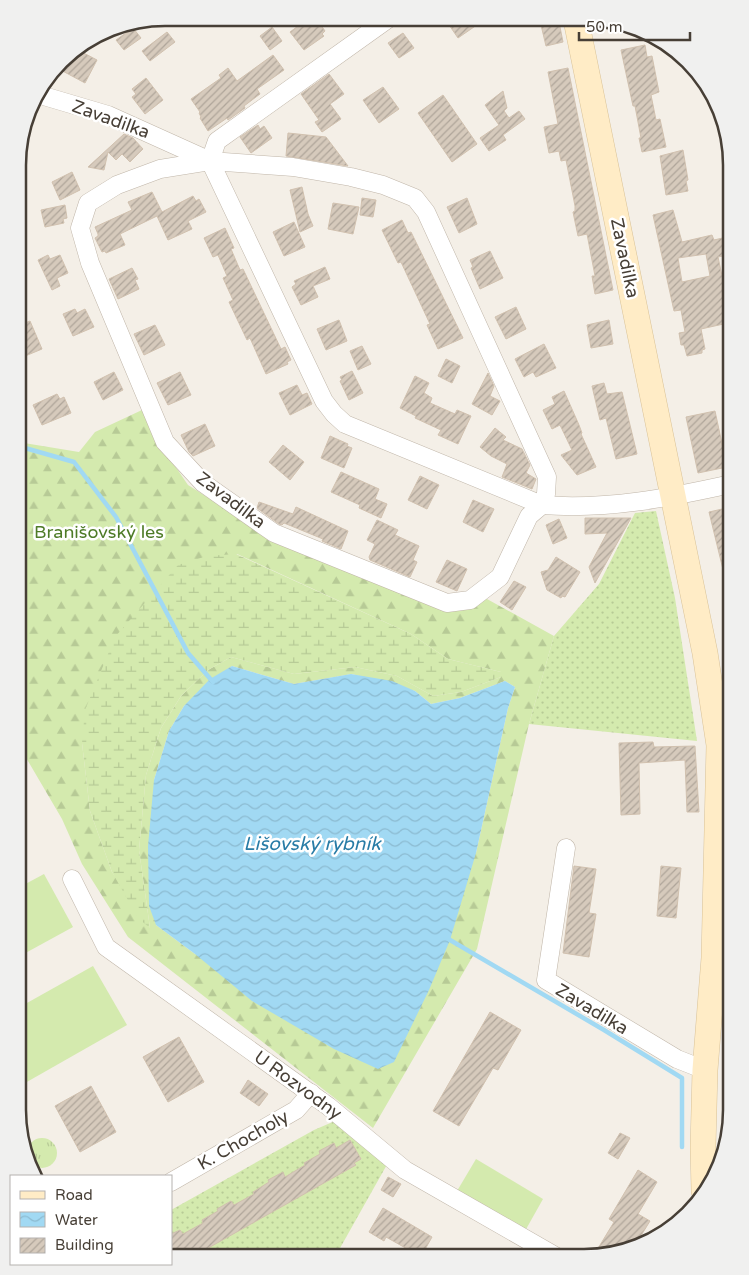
<svg xmlns="http://www.w3.org/2000/svg" width="749" height="1275" font-family="'Varela Round',sans-serif">
	<style>
		.grass { fill: url(#grass-dots) }
		.forest { fill: url(#forest-firs); fill-rule: evenodd }
		.wetland { fill: url(#wetland-marsh) }
		.park { fill: url(#park-tufts) }
		.garden { fill: #d4eaae }
		.water { fill: url(#water-waves) }
		.lines { fill: none; stroke-linecap: round; stroke-linejoin: round }
		.stream { stroke: #a1d9f3; stroke-width: 4.5 }
		.building { fill: url(#building-hatch); stroke: #d1c1af; fill-rule: evenodd }
		.street-casing { stroke: #c0b6a9; stroke-width: 19 }
		.secondary-casing { stroke: #d9c297; stroke-width: 26 }
		.street { stroke: #fff; stroke-width: 18 }
		.secondary { stroke: #ffecc6; stroke-width: 25 }
		.labels { text-anchor: middle; stroke-width: 5; stroke-linejoin: round; paint-order: stroke }
		.street-label { font-size: 18px; fill: #473f36; stroke: #fff }
		.park-label { font-size: 18px; fill: #4e7b27; stroke: #fff }
		.water-label { font-size: 19px; font-style: italic; fill: #287ca6; stroke: #fff }
		.rim { fill: none; stroke: #473f36; stroke-width: 2.5 }
	</style>
	<defs>
		<pattern id="grass-dots" width="8" height="8" patternUnits="userSpaceOnUse" patternTransform="scale(1.25)"><rect width="8" height="8" fill="#d4eaae"/><path d="M2 2h.1M6 6h.1" fill="none" stroke="#b7ca96" stroke-width="1.8" stroke-linecap="round"/></pattern>
		<pattern id="forest-firs" width="22" height="20" patternUnits="userSpaceOnUse" patternTransform="scale(1.25)"><rect width="22" height="20" fill="#d4eaae"/><path d="M5 1l3.5 6h-7zM16 11l3.5 6h-7z" fill="#b7ca96"/></pattern>
		<pattern id="wetland-marsh" width="20" height="14" patternUnits="userSpaceOnUse" patternTransform="scale(1.25)"><rect width="20" height="14" fill="#d4eaae"/><path d="M1 5h8M5 5V1M11 12h8M15 12V8" fill="none" stroke="#b7ca96"/></pattern>
		<pattern id="park-tufts" width="24" height="20" patternUnits="userSpaceOnUse" patternTransform="scale(1.25)"><rect width="24" height="20" fill="#d4eaae"/><path d="M3 7l-1-3M5 7V3M7 7l1-3M15 17l-1-3M17 17v-4M19 17l1-3" fill="none" stroke="#b7ca96"/></pattern>
		<pattern id="water-waves" width="16" height="10" patternUnits="userSpaceOnUse" patternTransform="scale(1.25)"><rect width="16" height="10" fill="#a1d9f3"/><path d="M0 5q4-4 8 0t8 0" fill="none" stroke="#8cbbd1"/></pattern>
		<pattern id="building-hatch" width="6" height="6" patternUnits="userSpaceOnUse" patternTransform="scale(1.25)"><rect width="6" height="6" fill="#d6cabc"/><path d="M-1 1l2-2M0 6l6-6M5 7l2-2" fill="none" stroke="#afa59a"/></pattern>
	</defs>
	<rect width="100%" height="100%" fill="#f4efe7"/>
	<g class="grass">
		<path d="M 656,511 L 675,598 L 697,741 L 529,724 L 554,636 L 599,584 L 635,513 Z"/>
		<path d="M 335,1121 L 389,1161 L 335,1257 L 171,1256 L 171,1210 L 314,1130 Z"/>
	</g>
	<g class="forest">
		<path d="M 26,121 L 27,209 L 19,260 L 19,147 Z"/>
		<path d="M 142,410 L 162,447 L 188,485 L 272,538 L 438,607 L 487,599 L 554,636 L 529,724 L 477,949 L 373,1128 L 128,937 L 82,864 L 62,819 L 18,744 L 18,442 L 79,452 L 95,432 ZM 237,554 L 411,634 L 448,659 L 501,672 L 501,677 L 461,692 L 433,696 L 397,676 L 355,667 L 294,674 L 231,657 L 208,670 L 181,696 L 161,728 L 146,775 L 139,850 L 150,928 L 112,872 L 90,811 L 82,743 ZM 232,666 L 294,684 L 352,674 L 415,691 L 431,704 L 460,698 L 505,681 L 515,687 L 508,708 L 476,853 L 195,954 L 156,925 L 154,780 L 169,731 L 184,706 Z"/>
		<path d="M 731,985 L 731,1119 L 726,1132 Z"/>
	</g>
	<path class="wetland" d="M 236,554 L 411,634 L 448,659 L 501,672 L 501,677 L 461,692 L 433,696 L 397,676 L 355,667 L 294,674 L 231,657 L 208,670 L 181,696 L 161,728 L 146,775 L 139,850 L 150,928 L 138,918 L 112,872 L 90,811 L 82,743 L 85,710 L 115,637 L 178,565 L 207,556 Z"/>
	<circle class="park" cx="42" cy="1153" r="15"/>
	<g class="garden">
		<path d="M 44,874 L 73,927 L 20,956 L 18,952 L 18,888 Z"/>
		<path d="M 93,966 L 127,1025 L 18,1087 L 18,1008 Z"/>
		<path d="M 476,1159 L 543,1199 L 525,1231 L 457,1191 Z"/>
	</g>
	<path class="water" d="M 232,666 L 294,684 L 351,674 L 392,681 L 415,691 L 431,704 L 460,698 L 505,681 L 515,687 L 508,708 L 476,853 L 450,940 L 429,990 L 394,1062 L 378,1069 L 334,1049 L 252,1001 L 195,954 L 156,925 L 149,906 L 148,846 L 154,780 L 169,731 L 184,706 L 210,679 Z"/>
	<g class="lines">
		<g class="stream">
			<path d="M 19,224 L 22,135"/>
			<path d="M 18,446 L 74,462 L 116,517 L 188,653 L 213,682"/>
			<path d="M 446,937 L 450,940 L 604,1030 L 682,1078 L 682,1147"/>
		</g>
	</g>
	<g class="building">
		<path d="M 309,18 L 316,18 L 325,31 L 322,34 L 324,36 L 304,50 L 290,32 Z"/>
		<path d="M 445,19 L 462,19 L 484,20 L 458,38 Z"/>
		<path d="M 559,22 L 563,42 L 546,46 L 541,25 Z"/>
		<path d="M 272,27 L 282,41 L 270,50 L 260,36 Z"/>
		<path d="M 133,28 L 141,38 L 124,50 L 116,40 Z"/>
		<path d="M 167,32 L 175,42 L 150,61 L 142,51 Z"/>
		<path d="M 403,33 L 414,48 L 399,58 L 388,43 Z"/>
		<path d="M 645,45 L 647,57 L 652,56 L 659,92 L 651,95 L 656,120 L 660,119 L 666,147 L 642,152 L 639,138 L 641,138 L 635,106 L 633,106 L 621,50 Z"/>
		<path d="M 76,49 L 97,60 L 85,83 L 57,68 L 68,54 Z"/>
		<path d="M 273,55 L 284,70 L 257,89 L 260,94 L 244,106 L 245,108 L 228,120 L 227,118 L 208,131 L 200,118 L 201,117 L 199,113 L 200,112 L 191,99 L 221,78 L 219,75 L 228,68 L 237,81 Z"/>
		<path d="M 568,68 L 613,290 L 595,294 L 592,276 L 595,276 L 587,234 L 578,236 L 573,212 L 575,211 L 575,206 L 566,160 L 561,161 L 559,151 L 549,153 L 544,127 L 558,124 L 548,72 Z"/>
		<path d="M 329,74 L 344,94 L 330,104 L 341,119 L 322,132 L 315,122 L 319,120 L 301,94 Z"/>
		<path d="M 146,78 L 163,100 L 145,114 L 132,97 L 136,94 L 132,89 Z"/>
		<path d="M 383,87 L 399,109 L 379,123 L 363,100 Z"/>
		<path d="M 503,91 L 507,108 L 504,111 L 509,118 L 519,111 L 525,119 L 503,135 L 506,140 L 489,151 L 480,138 L 499,125 L 485,105 Z"/>
		<path d="M 443,95 L 477,144 L 452,162 L 418,113 Z"/>
		<path d="M 258,125 L 260,129 L 264,126 L 272,138 L 251,153 L 240,137 Z"/>
		<path d="M 288,133 L 326,137 L 348,166 L 286,156 Z"/>
		<path d="M 124,134 L 133,138 L 143,149 L 130,162 L 122,154 L 116,160 L 108,152 L 104,170 L 88,167 Z"/>
		<path d="M 683,150 L 688,180 L 686,181 L 688,191 L 666,195 L 660,156 Z"/>
		<path d="M 72,172 L 80,190 L 60,200 L 52,182 Z"/>
		<path d="M 302,187 L 308,214 L 313,226 L 300,232 L 290,190 Z"/>
		<path d="M 152,192 L 162,212 L 193,196 L 196,201 L 199,199 L 206,212 L 188,221 L 192,229 L 168,240 L 157,216 L 120,234 L 125,245 L 106,253 L 105,251 L 102,252 L 95,238 L 98,236 L 98,234 L 95,227 L 132,210 L 128,202 Z"/>
		<path d="M 362,198 L 376,200 L 373,217 L 360,215 Z"/>
		<path d="M 467,198 L 477,224 L 459,233 L 447,207 Z"/>
		<path d="M 333,203 L 359,207 L 353,234 L 328,229 Z"/>
		<path d="M 65,205 L 67,218 L 63,219 L 64,223 L 45,227 L 41,210 Z"/>
		<path d="M 673,210 L 682,242 L 712,235 L 714,240 L 731,236 L 731,254 L 718,257 L 724,285 L 731,283 L 731,304 L 724,305 L 728,323 L 701,329 L 705,349 L 702,350 L 702,353 L 687,356 L 684,345 L 681,345 L 679,333 L 685,332 L 681,310 L 674,311 L 653,215 ZM 706,254 L 710,276 L 682,282 L 678,258 Z"/>
		<path d="M 402,220 L 408,233 L 411,232 L 463,338 L 438,349 L 427,325 L 430,324 L 401,262 L 398,263 L 382,230 Z"/>
		<path d="M 294,222 L 305,247 L 284,256 L 273,232 Z"/>
		<path d="M 225,228 L 234,248 L 231,249 L 240,270 L 243,269 L 281,349 L 285,347 L 291,360 L 287,362 L 288,364 L 266,374 L 250,338 L 247,340 L 229,302 L 233,300 L 223,278 L 227,276 L 218,255 L 213,257 L 204,238 Z"/>
		<path d="M 490,251 L 503,278 L 480,289 L 471,268 L 473,267 L 470,260 Z"/>
		<path d="M 48,255 L 50,259 L 60,255 L 68,273 L 57,278 L 60,286 L 52,290 L 38,260 Z"/>
		<path d="M 325,267 L 330,279 L 313,286 L 318,297 L 301,305 L 292,287 L 296,284 L 294,281 Z"/>
		<path d="M 132,268 L 138,279 L 135,280 L 139,289 L 118,299 L 109,279 Z"/>
		<path d="M 516,307 L 526,329 L 506,339 L 495,317 Z"/>
		<path d="M 75,309 L 77,313 L 85,309 L 94,327 L 73,336 L 63,314 Z"/>
		<path d="M 339,320 L 347,341 L 326,350 L 317,329 Z"/>
		<path d="M 609,320 L 613,344 L 591,348 L 587,325 Z"/>
		<path d="M 30,321 L 42,349 L 18,359 L 18,338 L 22,336 L 18,326 Z"/>
		<path d="M 155,325 L 165,345 L 144,355 L 134,334 Z"/>
		<path d="M 544,344 L 556,368 L 536,377 L 533,372 L 524,377 L 515,359 Z"/>
		<path d="M 362,346 L 371,364 L 358,370 L 350,351 Z"/>
		<path d="M 446,359 L 460,366 L 452,383 L 438,376 Z"/>
		<path d="M 352,371 L 363,393 L 349,400 L 340,381 L 342,380 L 340,377 Z"/>
		<path d="M 114,372 L 123,390 L 103,400 L 94,382 Z"/>
		<path d="M 180,372 L 191,395 L 168,405 L 157,383 Z"/>
		<path d="M 488,373 L 494,386 L 490,396 L 500,401 L 492,415 L 472,404 Z"/>
		<path d="M 415,376 L 429,383 L 424,393 L 432,398 L 430,403 L 455,414 L 457,410 L 471,416 L 458,444 L 438,435 L 441,430 L 415,418 L 416,416 L 400,408 Z"/>
		<path d="M 604,383 L 607,394 L 622,392 L 637,454 L 616,459 L 606,418 L 600,420 L 592,386 Z"/>
		<path d="M 297,385 L 302,395 L 307,393 L 312,404 L 290,415 L 279,393 Z"/>
		<path d="M 564,391 L 579,425 L 582,433 L 581,434 L 596,467 L 577,475 L 561,455 L 572,450 L 560,425 L 552,429 L 543,410 L 555,404 L 552,397 Z"/>
		<path d="M 57,394 L 60,399 L 64,397 L 71,413 L 42,425 L 33,405 Z"/>
		<path d="M 715,411 L 727,467 L 698,473 L 686,417 Z"/>
		<path d="M 205,424 L 215,446 L 193,456 L 189,452 L 181,435 Z"/>
		<path d="M 495,428 L 506,437 L 503,440 L 522,449 L 530,465 L 526,473 L 536,479 L 532,489 L 502,477 L 507,464 L 491,456 L 480,447 Z"/>
		<path d="M 330,436 L 348,444 L 347,446 L 352,448 L 344,468 L 321,458 Z"/>
		<path d="M 283,445 L 304,462 L 290,480 L 269,462 Z"/>
		<path d="M 341,472 L 379,489 L 375,499 L 387,504 L 381,518 L 359,508 L 360,505 L 331,492 Z"/>
		<path d="M 420,476 L 439,485 L 427,509 L 408,500 Z"/>
		<path d="M 473,500 L 494,509 L 483,532 L 463,522 Z"/>
		<path d="M 259,502 L 293,514 L 296,507 L 348,531 L 341,549 L 322,541 L 323,539 L 284,523 L 282,525 L 279,524 L 257,508 Z"/>
		<path d="M 731,507 L 731,590 L 728,590 L 709,512 Z"/>
		<path d="M 585,518 L 631,518 L 595,583 L 589,567 L 607,533 L 585,534 Z"/>
		<path d="M 559,519 L 567,538 L 553,544 L 546,525 Z"/>
		<path d="M 377,520 L 398,530 L 395,535 L 419,546 L 413,560 L 417,562 L 410,577 L 370,560 L 369,557 L 375,544 L 367,540 Z"/>
		<path d="M 556,557 L 580,572 L 565,597 L 562,596 L 561,598 L 547,590 L 541,572 L 548,570 Z"/>
		<path d="M 447,560 L 467,569 L 457,591 L 436,582 Z"/>
		<path d="M 514,581 L 526,587 L 512,610 L 500,602 Z"/>
		<path d="M 653,742 L 654,747 L 695,746 L 699,812 L 687,812 L 685,760 L 639,763 L 640,814 L 621,815 L 619,743 Z"/>
		<path d="M 574,866 L 596,869 L 589,913 L 596,914 L 589,957 L 563,953 Z"/>
		<path d="M 661,866 L 681,868 L 676,918 L 657,916 Z"/>
		<path d="M 490,1012 L 521,1030 L 498,1070 L 493,1068 L 459,1126 L 433,1111 Z"/>
		<path d="M 179,1037 L 204,1082 L 168,1102 L 143,1057 Z"/>
		<path d="M 248,1080 L 268,1094 L 259,1106 L 240,1093 Z"/>
		<path d="M 91,1086 L 116,1132 L 80,1152 L 55,1106 Z"/>
		<path d="M 620,1133 L 630,1138 L 618,1159 L 608,1153 Z"/>
		<path d="M 350,1140 L 361,1159 L 354,1163 L 356,1165 L 194,1256 L 171,1256 L 171,1234 L 180,1230 L 183,1234 L 203,1223 L 202,1220 L 218,1211 L 217,1209 L 231,1201 L 234,1205 L 254,1194 L 253,1192 L 269,1182 L 268,1180 L 283,1172 L 285,1177 L 305,1165 L 304,1163 L 320,1154 L 319,1151 L 334,1143 L 336,1148 Z"/>
		<path d="M 638,1170 L 657,1182 L 638,1214 L 650,1221 L 634,1247 L 594,1255 L 614,1222 L 609,1219 Z"/>
		<path d="M 388,1177 L 401,1184 L 393,1197 L 381,1190 Z"/>
		<path d="M 383,1208 L 432,1237 L 423,1253 L 420,1251 L 418,1255 L 386,1237 L 384,1241 L 369,1232 Z"/>
	</g>
	<g class="lines">
		<defs>
			<g id="street">
				<path d="M 37,94 L 108,115 L 210,161 L 324,401 L 334,414 L 345,424 L 542,505 C 607,510 668,498 731,484"/>
				<path d="M 210,161 L 293,167 L 351,177 L 383,185 L 415,198 L 426,212 L 547,477 L 546,494 L 542,505 L 529,516 L 500,577 L 470,600 L 447,603 L 274,533 L 203,483 L 165,442 L 90,263 L 80,228 L 88,203 L 117,185 L 160,169 Z"/>
				<path d="M 210,161 L 217,141 L 388,19"/>
				<path d="M 566,848 L 546,980 L 677,1059 L 705,1070"/>
				<path d="M 72,879 L 106,947 L 328,1106 L 405,1170 L 557,1257"/>
				<path d="M 171,1182 L 296,1110 L 311,1093"/>
			</g>
			<path id="secondary" d="M 576,20 L 705,653 L 719,745 L 714,958 L 705,1070 L 703,1147 L 704,1191"/>
		</defs>
		<use href="#street" class="street-casing"/>
		<use href="#secondary" class="secondary-casing"/>
		<use href="#street" class="street"/>
		<use href="#secondary" class="secondary"/>
	</g>
	<g class="labels">
		<g class="street-label">
			<text transform="translate(111 119) rotate(20)" y="6">Zavadilka</text>
			<text transform="translate(625 258) rotate(78)" y="6">Zavadilka</text>
			<text transform="translate(231 500) rotate(37)" y="6">Zavadilka</text>
			<text transform="translate(592 1009) rotate(31)" y="6">Zavadilka</text>
			<text transform="translate(298 1085) rotate(36)" y="6">U Rozvodny</text>
			<text transform="translate(243 1140) rotate(-30)" y="6">K. Chocholy</text>
		</g>
		<g class="park-label">
			<text x="99" y="538">Branišovský les</text>
		</g>
		<g class="water-label">
			<text x="312" y="850">Lišovský rybník</text>
		</g>
	</g>
	<path d="M0 0H749V1275H0ZM165 26H584A139 139 0 0 1 723 165V1110A139 139 0 0 1 584 1249H165A139 139 0 0 1 26 1110V165A139 139 0 0 1 165 26Z" fill="#f0f0ef" fill-rule="evenodd"/>
	<path class="rim" d="M165 26H584A139 139 0 0 1 723 165V1110A139 139 0 0 1 584 1249H165A139 139 0 0 1 26 1110V165A139 139 0 0 1 165 26Z"/>
	<rect x="10" y="1175" width="162" height="90" fill="#ffffff" stroke="#b5b2af"/>
	<rect x="20" y="1191" width="25" height="8" fill="#ffecc6" stroke="#b5b2af"/>
	<text x="55" y="1200" font-size="15" fill="#473f36">Road</text>
	<rect x="20" y="1212" width="25" height="15" fill="url(#water-waves)" stroke="#b5b2af"/>
	<text x="55" y="1225" font-size="15" fill="#473f36">Water</text>
	<rect x="20" y="1238" width="25" height="15" fill="url(#building-hatch)" stroke="#b5b2af"/>
	<text x="55" y="1250" font-size="15" fill="#473f36">Building</text>
	<path d="M579 32v8h111v-8" fill="none" stroke="#473f36" stroke-width="2.5"/>
	<text x="586" y="32" font-size="15" fill="#473f36" stroke="#ffffff" stroke-width="4" paint-order="stroke">50 m</text>
</svg>
